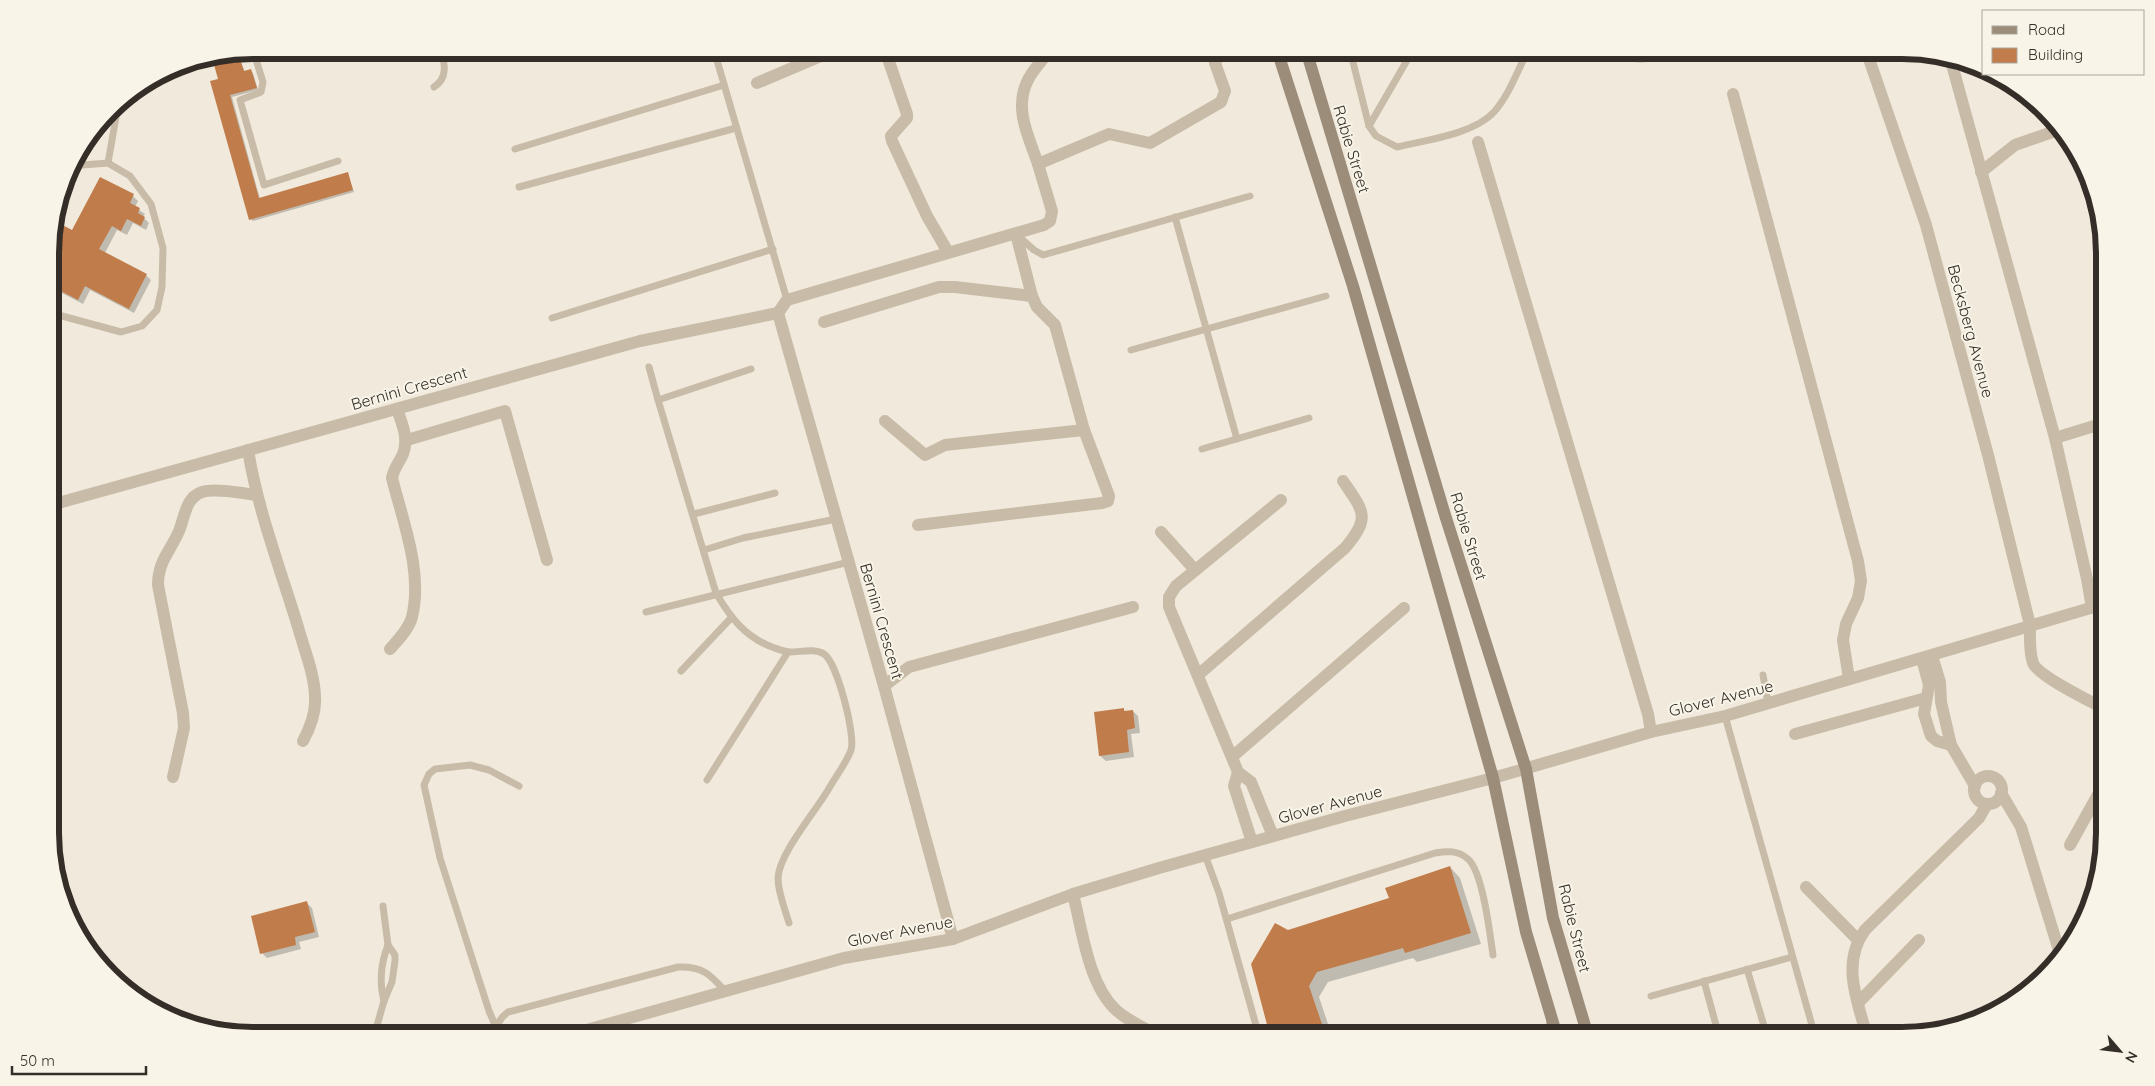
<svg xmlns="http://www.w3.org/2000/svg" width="2155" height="1086" font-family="Quicksand,sans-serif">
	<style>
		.shadow { fill: #0003 }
		.building { fill: #c07c4a }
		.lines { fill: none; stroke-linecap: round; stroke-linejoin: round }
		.service { stroke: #c8bca8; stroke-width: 7 }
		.minor { stroke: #c8bca8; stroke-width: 12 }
		.secondary { stroke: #9c8c7a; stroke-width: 12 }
		.labels { text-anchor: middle; stroke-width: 4; stroke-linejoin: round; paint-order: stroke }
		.street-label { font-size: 16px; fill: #352e28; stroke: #f8f4e8 }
		.rim { fill: none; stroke: #352e28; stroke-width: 6 }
	</style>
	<rect width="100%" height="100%" fill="#f1eadc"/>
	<g class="shadow">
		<path d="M 238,55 L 245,72 L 250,70 L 253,73 L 258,90 L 232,97 L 260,199 L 348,174 L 354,192 L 253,221 L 251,219 L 219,79 Z"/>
		<path d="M 133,196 L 138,201 L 135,207 L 145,214 L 143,217 L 149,223 L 146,230 L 133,223 L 127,235 L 117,230 L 105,253 L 146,275 L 151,280 L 134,313 L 90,290 L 83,304 L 54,289 L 51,286 L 53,277 L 51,276 L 50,239 L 73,232 Z"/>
		<path d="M 1123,709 L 1126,712 L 1133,711 L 1138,716 L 1140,733 L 1131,734 L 1134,757 L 1106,761 L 1100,756 Z"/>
		<path d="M 1450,867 L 1460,878 L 1481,944 L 1417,962 L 1413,958 L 1328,982 L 1319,997 L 1332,1036 L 1272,1036 L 1288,931 L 1390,899 Z"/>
		<path d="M 307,903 L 312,908 L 319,937 L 299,942 L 301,949 L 267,958 L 262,953 Z"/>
	</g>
	<g class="building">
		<path d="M 238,53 L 244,71 L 251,69 L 257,88 L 230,95 L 259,198 L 348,172 L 353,190 L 249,220 L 210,81 L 218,79 L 213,61 Z"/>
		<path d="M 100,177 L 134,194 L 130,203 L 140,208 L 138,213 L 145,217 L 141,226 L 127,219 L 121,231 L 112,226 L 99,249 L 147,274 L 129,309 L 85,286 L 78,300 L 51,286 L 52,276 L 51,275 L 50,239 L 55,221 L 72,230 Z"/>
		<path d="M 1124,708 L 1124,711 L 1133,710 L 1135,728 L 1127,730 L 1129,752 L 1099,756 L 1094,712 Z"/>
		<path d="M 1450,866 L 1471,933 L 1405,953 L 1403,948 L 1317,972 L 1309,986 L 1326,1036 L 1270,1036 L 1251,964 L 1275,923 L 1288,930 L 1389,898 L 1385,888 Z"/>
		<path d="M 307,901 L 315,932 L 295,937 L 296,945 L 260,954 L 251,916 Z"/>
	</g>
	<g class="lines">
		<g class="service">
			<path d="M 253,50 L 263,82 L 261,92 L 240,100 L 264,185 L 338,161"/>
			<path d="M 714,50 L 787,300"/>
			<path d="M 1350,50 L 1369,126 L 1376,136 L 1397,147 C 1426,140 1474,134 1494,112 C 1509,95 1518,70 1528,50"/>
			<path d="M 434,87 C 448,78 445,64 441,50"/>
			<path d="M 1369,126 L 1413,50"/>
			<path d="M 515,149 L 724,85"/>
			<path d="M 108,163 L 119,100"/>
			<path d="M 519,187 L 736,128"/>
			<path d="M 1175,217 L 1237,439"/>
			<path d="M 1018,236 L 1034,250 L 1043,255 L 1250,196"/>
			<path d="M 51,313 L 121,332 L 142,326 L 157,310 L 162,287 L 163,248 L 151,204 L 130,176 L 108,163 L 70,166"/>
			<path d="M 552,318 L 773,249"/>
			<path d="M 1131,350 L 1326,296"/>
			<path d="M 649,367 L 658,400"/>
			<path d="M 751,369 L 658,400 L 716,593 C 730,617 745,637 772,647 C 778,649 784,652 790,652 C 801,652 815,648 824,654 C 837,662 856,736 851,750 C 846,764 835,777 828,790 C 815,812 779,854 778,878 C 778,893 785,909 789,923"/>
			<path d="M 1202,449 L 1309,418"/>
			<path d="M 694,514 L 775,493"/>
			<path d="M 704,550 L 743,538 L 836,519"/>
			<path d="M 646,612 L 849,562"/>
			<path d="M 681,671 L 731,618"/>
			<path d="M 1763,675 L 1768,703"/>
			<path d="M 1725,716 L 1815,1036"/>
			<path d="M 707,780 L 788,652"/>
			<path d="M 1205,855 L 1219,893 L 1259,1036"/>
			<path d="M 1227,919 L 1435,853 C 1447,851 1458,850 1468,859 C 1483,872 1490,935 1493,955"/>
			<path d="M 1747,969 L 1767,1036"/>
			<path d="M 1704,981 L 1719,1036"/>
			<path d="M 1651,996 L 1792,957"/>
			<path d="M 384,1001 C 379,982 381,963 388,945"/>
			<path d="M 496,1027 L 489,1011 L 440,858 L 424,785 L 429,774 L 435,769 L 470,765 L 489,770 L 519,786"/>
			<path d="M 374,1036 L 384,1001 L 392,982 L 395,961 L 395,955 L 388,945 L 383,906"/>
			<path d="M 497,1036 C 496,1025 499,1019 508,1012 L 678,967 C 702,966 710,974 725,991"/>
			<path d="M 1545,1036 L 1550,1022"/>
		</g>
		<g class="minor">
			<path d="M 885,50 L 907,114 L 907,118 L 891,136 L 892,141 L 927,216 L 948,252"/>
			<path d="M 1615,50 C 1635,61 1653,56 1673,50"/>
			<path d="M 1866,50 L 1926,225 L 1988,455 L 2030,625 C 2030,637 2029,652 2033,663 C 2038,676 2090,701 2105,709"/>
			<path d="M 1951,61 L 2055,438 L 2087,579 L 2092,608"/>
			<path d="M 757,83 L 835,50"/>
			<path d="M 1733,94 L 1858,561 L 1861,581 L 1858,598 L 1846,624 L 1843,640 L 1849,679"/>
			<path d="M 1478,142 L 1648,714 L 1651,732"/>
			<path d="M 1038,164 C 1029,137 1014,110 1027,82 C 1032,70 1043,60 1050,50"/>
			<path d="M 1981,172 L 2015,145 L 2061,129"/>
			<path d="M 2089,190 L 2103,238"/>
			<path d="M 778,313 L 884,686 L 953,939"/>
			<path d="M 824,322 L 939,287 L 955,287 L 1032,296"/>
			<path d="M 885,421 L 925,455 L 945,445 L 1084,430"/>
			<path d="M 2055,438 L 2104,423"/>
			<path d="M 407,440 L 505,411 L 547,560"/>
			<path d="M 248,450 C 258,511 280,568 298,627 C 304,649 315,675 315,698 C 316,713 310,728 303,741"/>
			<path d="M 51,505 L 640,341 L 778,313 L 787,300 L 1044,225 L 1050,221 L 1052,211 L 1038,164 L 1109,134 L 1150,143 L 1221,102 L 1225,91 L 1215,63 C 1218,53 1229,53 1238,50"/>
			<path d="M 918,525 L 1102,503 L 1108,501 L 1109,496 L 1084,430 L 1055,325 L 1037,307 L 1032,296 L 1016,234"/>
			<path d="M 1161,532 L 1195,570"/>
			<path d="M 390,649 C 398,640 409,629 412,617 C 423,572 403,522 392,478 C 394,468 399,463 403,454 C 409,438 402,424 397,409"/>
			<path d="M 1932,656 L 1940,682 L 1941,702 L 1951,745 L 1975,786"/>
			<path d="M 1922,659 L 1929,685 L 1924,714 L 1931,736 L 1937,741 L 1951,745"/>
			<path d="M 1198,675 L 1345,548 C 1371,517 1364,512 1343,481"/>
			<path d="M 884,686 L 909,667 L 1133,607"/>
			<path d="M 1795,734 L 1926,698"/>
			<path d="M 1232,757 L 1404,608"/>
			<path d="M 1238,772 L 1234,786 L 1252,842"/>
			<circle cx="1988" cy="790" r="14"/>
			<path d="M 173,777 L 184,728 L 183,713 L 158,585 C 158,561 170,552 179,531 C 185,517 185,498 202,492 C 215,488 242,493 256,495"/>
			<path d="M 2001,793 L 2021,827 L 2061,957"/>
			<path d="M 1273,836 L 1251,782 L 1238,772 L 1169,607 L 1169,597 L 1176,586 L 1281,500"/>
			<path d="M 2070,845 L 2105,782"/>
			<path d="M 1806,887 L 1858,940"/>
			<path d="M 1073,894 C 1082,929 1088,983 1115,1009 C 1126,1020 1145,1028 1158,1036"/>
			<path d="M 1858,1003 L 1919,940"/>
			<path d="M 565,1036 L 844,958 L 953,939 L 1073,894 L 1159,868 L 1345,816 L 1493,778 L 1651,732 L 1725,716 L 2104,604"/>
			<path d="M 1867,1036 C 1857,1000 1841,963 1865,930 L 1979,818 L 1987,804"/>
		</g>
		<g class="secondary">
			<path d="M 1277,50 L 1353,286 L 1493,778 L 1526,932 L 1557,1036"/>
			<path d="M 1306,50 L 1445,515 L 1526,769 L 1553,918 L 1588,1036"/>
		</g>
	</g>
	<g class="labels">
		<g class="street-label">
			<text transform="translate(1352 149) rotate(73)" y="6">Rabie Street</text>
			<text transform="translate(1971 331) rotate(75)" y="6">Becksberg Avenue</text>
			<text transform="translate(409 388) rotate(-16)" y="6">Bernini Crescent</text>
			<text transform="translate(1469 536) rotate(73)" y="6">Rabie Street</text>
			<text transform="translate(882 621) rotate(74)" y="6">Bernini Crescent</text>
			<text transform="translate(1721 698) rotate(-14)" y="6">Glover Avenue</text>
			<text transform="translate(1330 804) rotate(-15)" y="6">Glover Avenue</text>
			<text transform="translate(1575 928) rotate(76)" y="6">Rabie Street</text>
			<text transform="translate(900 931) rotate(-11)" y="6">Glover Avenue</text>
		</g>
	</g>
	<path d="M0 0H2155V1086H0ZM253 59H1902A194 194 0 0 1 2096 253V833A194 194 0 0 1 1902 1027H253A194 194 0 0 1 59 833V253A194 194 0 0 1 253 59Z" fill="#f8f4e8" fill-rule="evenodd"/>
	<path class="rim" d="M253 59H1902A194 194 0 0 1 2096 253V833A194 194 0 0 1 1902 1027H253A194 194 0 0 1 59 833V253A194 194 0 0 1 253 59Z"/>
	<rect x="1982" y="10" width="162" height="65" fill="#f8f4e8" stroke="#aaa59b"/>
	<rect x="1992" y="26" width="25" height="8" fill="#9c8c7a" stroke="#aaa59b"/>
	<text x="2028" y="35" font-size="15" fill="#352e28">Road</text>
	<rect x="1992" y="48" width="25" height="15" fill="#c07c4a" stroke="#aaa59b"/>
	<text x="2028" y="60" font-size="15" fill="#352e28">Building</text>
	<g transform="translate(2120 1051) rotate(118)" stroke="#f8f4e8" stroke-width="4" paint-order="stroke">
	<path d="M0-4L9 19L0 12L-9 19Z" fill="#352e28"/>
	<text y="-8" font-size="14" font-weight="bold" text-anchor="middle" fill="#352e28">N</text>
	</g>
	<path d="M12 1066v8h134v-8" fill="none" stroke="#352e28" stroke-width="2.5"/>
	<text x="20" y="1066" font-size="15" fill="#352e28" stroke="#f8f4e8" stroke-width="4" paint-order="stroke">50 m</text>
</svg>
